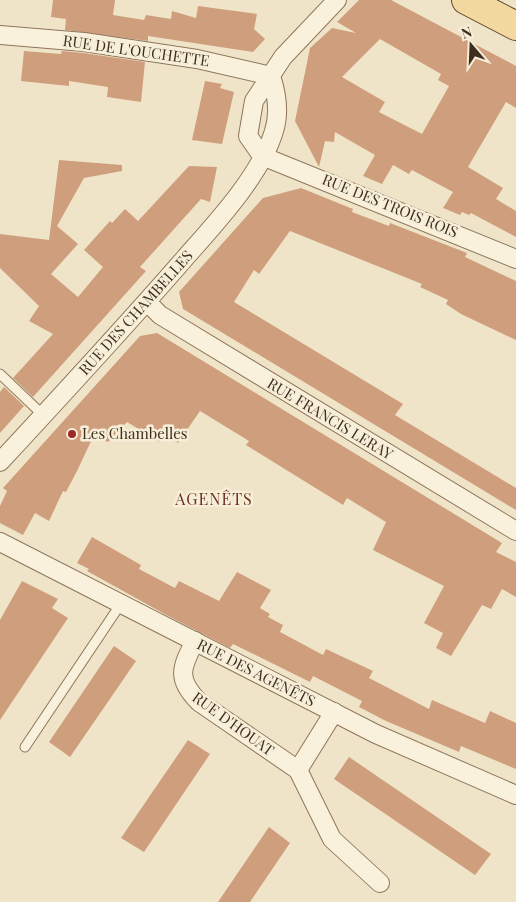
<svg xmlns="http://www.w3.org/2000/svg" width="516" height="902" font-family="'Playfair Display',serif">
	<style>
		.building { fill: #cf9f7d; fill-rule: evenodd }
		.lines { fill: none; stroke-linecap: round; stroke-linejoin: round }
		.service-casing { stroke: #8d765c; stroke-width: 11 }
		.minor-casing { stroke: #8d765c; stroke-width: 20 }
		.primary-casing { stroke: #5b4430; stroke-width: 30 }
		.service { stroke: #faf1dc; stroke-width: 9 }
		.minor { stroke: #faf1dc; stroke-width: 18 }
		.primary { stroke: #f3d9a0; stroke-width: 28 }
		.poi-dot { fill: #9e2a2b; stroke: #f7eed8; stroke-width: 2 }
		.labels { text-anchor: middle; stroke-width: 5; stroke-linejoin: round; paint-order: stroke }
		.street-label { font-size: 15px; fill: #3d2e20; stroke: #f7eed8 }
		.poi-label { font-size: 15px; fill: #3d2e20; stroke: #f7eed8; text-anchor: start }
		.neighbourhood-label { font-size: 16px; letter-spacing: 1px; fill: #6b2e1e; stroke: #f7eed8 }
	</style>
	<rect width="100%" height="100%" fill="#f0e4c8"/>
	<g class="building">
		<path d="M 53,0 L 115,0 L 113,15 L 144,20 L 146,15 L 171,19 L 172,11 L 196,18 L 198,6 L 257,14 L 254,29 L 265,39 L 253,52 L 148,36 L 148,41 L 65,30 L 66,19 L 51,17 Z"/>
		<path d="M 359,0 L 391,0 L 516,66 L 516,108 L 506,102 L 468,167 L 503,188 L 496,199 L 516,211 L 516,237 L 471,213 L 469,215 L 462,212 L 460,215 L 443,208 L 453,192 L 412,170 L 409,174 L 393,165 L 382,184 L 363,176 L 375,155 L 335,132 L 334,142 L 325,141 L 319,167 L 295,121 L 310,48 L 332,28 L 356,33 L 337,22 ZM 380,39 L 441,74 L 438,80 L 449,86 L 422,134 L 379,112 L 385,102 L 342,77 Z"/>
		<path d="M 24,51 L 61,54 L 62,51 L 83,53 L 145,62 L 141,102 L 107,97 L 108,87 L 69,81 L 69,86 L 21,81 Z"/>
		<path d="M 205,81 L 222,84 L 220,88 L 234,92 L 222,144 L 192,140 Z"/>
		<path d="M 59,160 L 122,165 L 122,171 L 84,178 L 57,226 L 78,244 L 51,274 L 78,297 L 103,267 L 84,250 L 110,221 L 112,223 L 125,209 L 138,221 L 189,166 L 217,167 L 210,202 L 201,199 L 140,267 L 146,271 L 33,397 L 13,378 L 53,334 L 29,321 L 39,306 L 0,268 L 0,234 L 49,240 Z"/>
		<path d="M 301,188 L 353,209 L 352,212 L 389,226 L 390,223 L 467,253 L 465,257 L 516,281 L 516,340 L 461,314 L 446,304 L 448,300 L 420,287 L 422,284 L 290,231 L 259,274 L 254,270 L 234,302 L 403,404 L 395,415 L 516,488 L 516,510 L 183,309 L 179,292 L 263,198 Z"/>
		<path d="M 157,333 L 502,543 L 496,552 L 516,562 L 516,597 L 502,589 L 491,609 L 482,605 L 451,656 L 436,648 L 443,633 L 424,623 L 444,586 L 373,550 L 386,522 L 347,498 L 343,505 L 246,445 L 249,441 L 200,411 L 178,443 L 164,435 L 160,442 L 127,422 L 108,442 L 94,435 L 77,471 L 66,492 L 63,491 L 49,521 L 35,513 L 23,535 L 0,523 L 0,506 L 7,491 L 3,488 L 140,336 Z"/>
		<path d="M 4,387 L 24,406 L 0,433 L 0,392 Z"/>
		<path d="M 92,537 L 141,565 L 139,569 L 175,588 L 179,581 L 219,601 L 237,572 L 271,590 L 260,608 L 270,614 L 268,617 L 283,625 L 280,632 L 323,655 L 326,649 L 373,671 L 369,678 L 429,709 L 432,700 L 485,723 L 490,711 L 516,723 L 516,769 L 461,746 L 459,752 L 386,721 L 359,707 L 362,701 L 313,676 L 310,682 L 233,644 L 230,648 L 170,617 L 87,571 L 89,569 L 77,563 Z"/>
		<path d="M 22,581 L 58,599 L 52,608 L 68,618 L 0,720 L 0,620 Z"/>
		<path d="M 114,646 L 136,661 L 70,757 L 49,742 Z"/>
		<path d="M 188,740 L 210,754 L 144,852 L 121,838 Z"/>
		<path d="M 349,757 L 491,854 L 475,875 L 334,779 Z"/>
		<path d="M 269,827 L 290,843 L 250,902 L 218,902 Z"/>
	</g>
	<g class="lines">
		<defs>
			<g id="service">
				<path d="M 0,374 L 43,415"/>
				<path d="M 25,747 L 116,611 L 119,603"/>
			</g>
			<g id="minor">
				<path d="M 0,35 L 84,42 L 197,59 L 271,76"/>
				<path d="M 262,156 L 516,259"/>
				<path d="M 262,156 L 248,136 L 254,101 L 283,57 L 337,0"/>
				<path d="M 147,302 L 160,315 L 516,531"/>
				<path d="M 0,462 C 62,395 125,327 185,258 C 215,224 261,175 274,131 C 280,112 277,94 271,76"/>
				<path d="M 0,542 L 376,734 L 516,795"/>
				<path d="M 195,641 C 181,668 176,679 199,702 L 298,770 L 332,839 L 380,883"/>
				<path d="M 298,770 L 334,712"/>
			</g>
			<path id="primary" d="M 466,0 L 516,26"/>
		</defs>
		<use href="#service" class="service-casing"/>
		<use href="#minor" class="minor-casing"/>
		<use href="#primary" class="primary-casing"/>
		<use href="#service" class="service"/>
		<use href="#minor" class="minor"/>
		<use href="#primary" class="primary"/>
	</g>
	<circle class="poi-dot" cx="72" cy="434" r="5"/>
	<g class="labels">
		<g class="street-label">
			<text transform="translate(136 51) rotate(8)" y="5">RUE DE L'OUCHETTE</text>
			<text transform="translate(390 206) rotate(22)" y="5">RUE DES TROIS ROIS</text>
			<text transform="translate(136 313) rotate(-48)" y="5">RUE DES CHAMBELLES</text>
			<text transform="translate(330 419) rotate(31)" y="5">RUE FRANCIS LERAY</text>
			<text transform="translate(256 673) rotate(27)" y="5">RUE DES AGENÊTS</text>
			<text transform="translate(233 724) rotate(36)" y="5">RUE D'HOUAT</text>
		</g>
		<g class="poi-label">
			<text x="82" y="439">Les Chambelles</text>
		</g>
		<g class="neighbourhood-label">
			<text x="214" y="505">AGENÊTS</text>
		</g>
	</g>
	<g transform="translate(471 45) rotate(341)" stroke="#f7eed8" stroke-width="4" paint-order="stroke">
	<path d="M0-4L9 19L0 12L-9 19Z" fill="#3d2e20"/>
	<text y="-8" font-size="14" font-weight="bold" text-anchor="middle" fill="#3d2e20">N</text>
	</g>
</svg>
